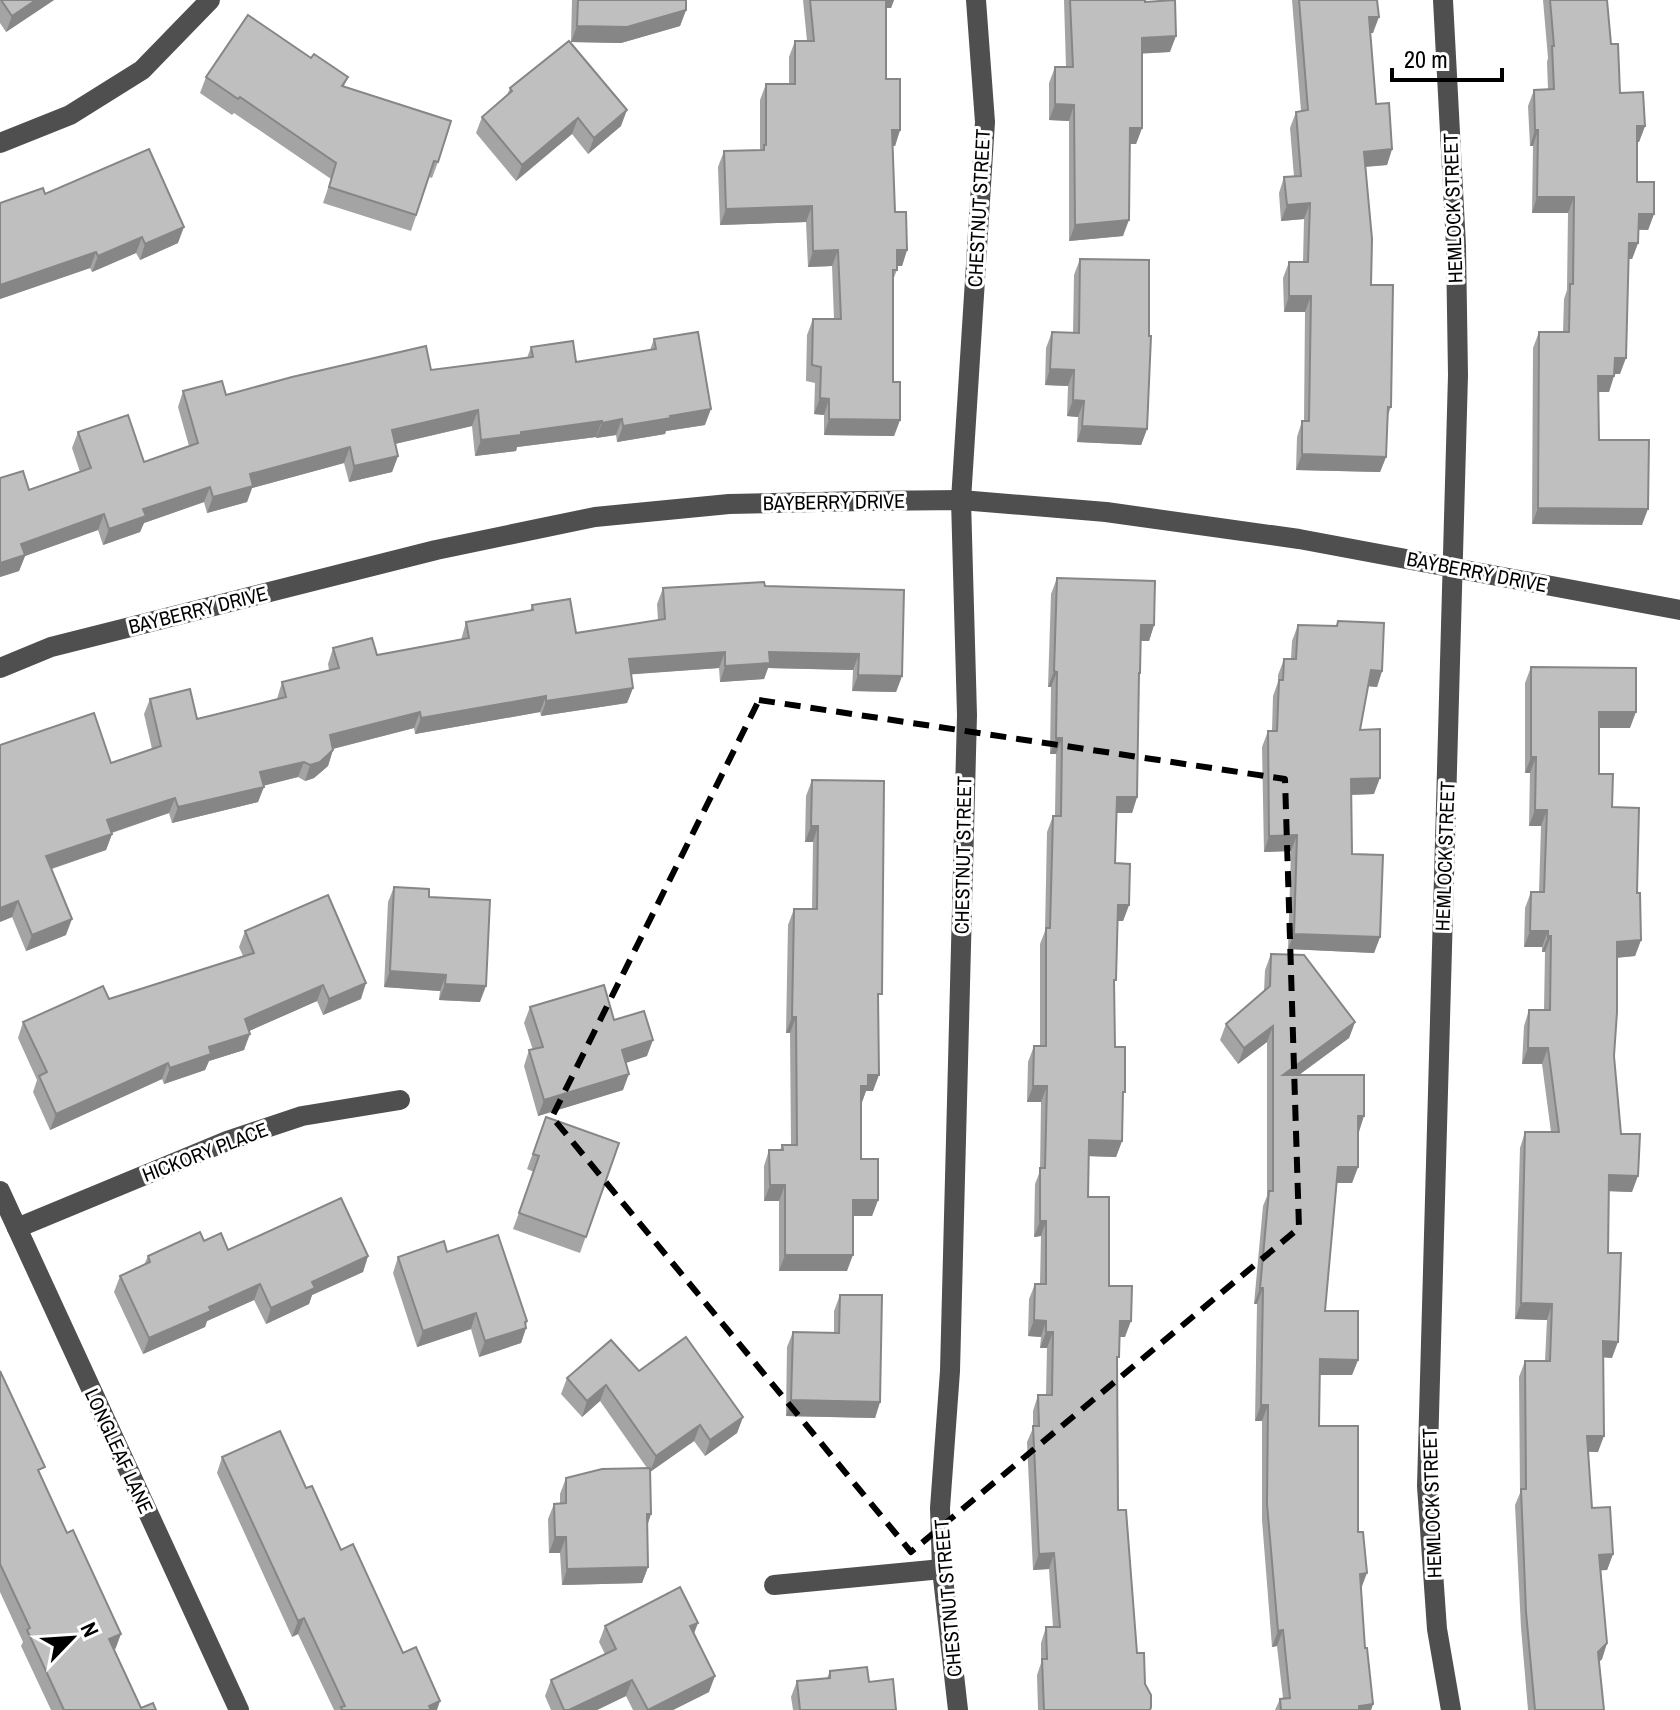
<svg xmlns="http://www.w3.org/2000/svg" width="1680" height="1710" font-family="'Archivo Narrow',sans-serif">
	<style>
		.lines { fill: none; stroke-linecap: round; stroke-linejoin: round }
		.minor { stroke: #4f4f4f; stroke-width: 20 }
		.wall { fill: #a4a4a4 }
		.shaded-wall { fill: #868686 }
		.building { fill: #bfbfbf; stroke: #868686; stroke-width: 2 }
		.marked { fill: none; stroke: #000; stroke-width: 6; stroke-dasharray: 16 10; stroke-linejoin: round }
		.labels { text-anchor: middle; stroke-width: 6; stroke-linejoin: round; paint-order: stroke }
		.street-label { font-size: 20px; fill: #000; stroke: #fff }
	</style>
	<rect width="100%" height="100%" fill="#fff"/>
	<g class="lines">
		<g class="minor">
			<path d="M 1443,0 L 1456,246 L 1458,375 L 1427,1486 L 1437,1629 L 1451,1710"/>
			<path d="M 0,143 L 70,115 L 142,70 L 210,0"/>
			<path d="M 0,668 L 51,647 L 436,550 L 595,517 L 729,504 L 863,501 L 961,500 L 1106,512 L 1299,539 L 1680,610"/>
			<path d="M 0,1191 L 239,1710"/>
			<path d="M 17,1228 L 227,1141 L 302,1116 L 400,1100"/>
			<path d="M 774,1585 L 942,1569"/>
			<path d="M 958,1710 L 942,1569 L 940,1508 L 950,1371 L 967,715 L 961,500 L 985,122 L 976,0"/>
		</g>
	</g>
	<g class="wall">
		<path d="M 0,0 L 54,0 L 6,32 L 0,23 Z"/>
		<path d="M 572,0 L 686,0 L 686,10 L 680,26 L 621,43 L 571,42 Z"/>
		<path d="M 803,0 L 894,0 L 891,8 L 886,8 L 886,79 L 900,130 L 895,146 L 893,146 L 895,212 L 907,250 L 902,266 L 897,266 L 897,270 L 893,280 L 893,382 L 900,420 L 894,436 L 824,435 L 824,415 L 814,414 L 815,383 L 806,381 L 807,335 L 813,319 L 834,319 L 832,266 L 808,267 L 806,222 L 720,225 L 718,167 L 724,151 L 760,150 L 760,100 L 766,84 L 789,84 L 789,57 L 795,41 L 807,41 Z"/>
		<path d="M 1064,0 L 1145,0 L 1170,52 L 1142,53 L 1142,128 L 1136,144 L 1130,144 L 1123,236 L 1069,241 L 1069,121 L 1049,120 L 1049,83 L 1055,67 L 1066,67 Z"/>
		<path d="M 1292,0 L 1377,0 L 1373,33 L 1370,33 L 1376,104 L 1392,149 L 1387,165 L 1366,167 L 1371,285 L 1391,407 L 1387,418 L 1386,457 L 1380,472 L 1296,470 L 1297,437 L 1302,421 L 1304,421 L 1305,312 L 1284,312 L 1283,278 L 1289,262 L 1303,262 L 1304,219 L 1281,221 L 1279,193 L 1284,177 L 1294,177 L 1290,128 L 1296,112 L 1301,111 Z"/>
		<path d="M 1543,0 L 1607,0 L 1611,44 L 1620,93 L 1645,126 L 1639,142 L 1637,142 L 1637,182 L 1654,214 L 1648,230 L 1638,230 L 1638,243 L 1632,259 L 1628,259 L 1620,374 L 1614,374 L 1609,392 L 1598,392 L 1599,440 L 1642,525 L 1532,524 L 1533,348 L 1539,332 L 1563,332 L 1564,299 L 1567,290 L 1568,213 L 1532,213 L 1533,146 L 1530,146 L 1528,106 L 1534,90 L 1548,89 L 1547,62 L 1548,58 Z"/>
		<path d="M 311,58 L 348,77 L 344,86 L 438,162 L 432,178 L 429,177 L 411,231 L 323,203 L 331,179 L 234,113 L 232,115 L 200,93 L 206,77 Z"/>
		<path d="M 510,88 L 621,126 L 588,154 L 572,134 L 516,181 L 476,133 L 482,117 L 507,95 Z"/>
		<path d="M 45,194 L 178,243 L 140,260 L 136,253 L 92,272 L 90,268 L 0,299 L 0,203 Z"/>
		<path d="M 1080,259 L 1147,429 L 1141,445 L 1077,442 L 1078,417 L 1067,416 L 1068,386 L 1045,385 L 1046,348 L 1052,332 L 1073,333 L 1074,275 Z"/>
		<path d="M 654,339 L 705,425 L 666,431 L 665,434 L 617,442 L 616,435 L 596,438 L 596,437 L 517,447 L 516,451 L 475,456 L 472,426 L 395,444 L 398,456 L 392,472 L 349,482 L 344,463 L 252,488 L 247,502 L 207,513 L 204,502 L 144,523 L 140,532 L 103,545 L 98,530 L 25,556 L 19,571 L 0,577 L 0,478 L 29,490 L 80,472 L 72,448 L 78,432 L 144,462 L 189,446 L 178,407 L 183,391 L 226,395 L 527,358 L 531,347 L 576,362 L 650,350 Z"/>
		<path d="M 1057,578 L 1154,625 L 1149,641 L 1141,641 L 1139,677 L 1137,797 L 1132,813 L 1116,813 L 1115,863 L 1129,905 L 1123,921 L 1118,921 L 1114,987 L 1115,1047 L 1122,1099 L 1122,1141 L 1116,1157 L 1089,1156 L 1088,1197 L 1109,1286 L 1125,1337 L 1120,1337 L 1117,1364 L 1118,1510 L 1137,1653 L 1151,1710 L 1038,1710 L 1037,1675 L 1041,1663 L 1041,1643 L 1046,1627 L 1053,1627 L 1049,1569 L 1033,1570 L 1027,1442 L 1033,1428 L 1033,1411 L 1038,1395 L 1046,1395 L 1047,1348 L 1040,1348 L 1041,1337 L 1028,1336 L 1029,1299 L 1035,1284 L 1040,1284 L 1041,1236 L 1034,1237 L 1035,1184 L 1040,1171 L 1041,1102 L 1027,1102 L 1028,1062 L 1034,1046 L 1040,1046 L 1040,944 L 1045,931 L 1047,832 L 1053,816 L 1055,816 L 1056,754 L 1050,754 L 1051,687 L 1048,687 L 1051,594 Z"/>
		<path d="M 765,586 L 902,676 L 896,692 L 852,691 L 853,670 L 768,668 L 764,679 L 720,682 L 719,668 L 631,674 L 633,688 L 627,703 L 541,716 L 540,712 L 415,734 L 414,728 L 333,749 L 328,766 L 314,778 L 305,781 L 298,777 L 264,785 L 258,802 L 172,823 L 169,813 L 112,833 L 112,834 L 106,850 L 52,869 L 66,935 L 26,951 L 12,917 L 0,922 L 111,763 L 152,749 L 144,714 L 150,699 L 197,719 L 277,699 L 282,682 L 329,670 L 328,664 L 333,648 L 377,655 L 461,640 L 466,622 L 530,611 L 532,605 L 576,633 L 658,620 L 657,604 L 663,588 Z"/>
		<path d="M 1338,621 L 1382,671 L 1377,687 L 1368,686 L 1360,730 L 1374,794 L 1351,795 L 1352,854 L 1380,937 L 1374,953 L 1288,949 L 1291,851 L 1264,852 L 1262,747 L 1268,731 L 1272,731 L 1273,696 L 1278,682 L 1278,675 L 1284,659 L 1291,659 L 1292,641 L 1298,625 L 1336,626 Z"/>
		<path d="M 1531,667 L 1630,728 L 1599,728 L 1599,774 L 1612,807 L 1637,893 L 1641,940 L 1635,956 L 1617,958 L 1614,1056 L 1621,1134 L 1632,1192 L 1609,1191 L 1608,1253 L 1612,1358 L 1604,1357 L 1598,1452 L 1588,1452 L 1592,1508 L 1613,1554 L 1607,1570 L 1601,1570 L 1607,1643 L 1602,1659 L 1599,1662 L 1604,1710 L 1528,1710 L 1521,1628 L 1515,1505 L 1520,1493 L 1519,1377 L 1525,1361 L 1545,1361 L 1547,1320 L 1515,1319 L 1520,1148 L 1525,1132 L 1551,1132 L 1542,1064 L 1522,1064 L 1524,1026 L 1529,1010 L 1544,1010 L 1545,952 L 1542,952 L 1542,947 L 1524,947 L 1525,908 L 1531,892 L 1539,892 L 1541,826 L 1529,826 L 1530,773 L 1525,773 L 1525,683 Z"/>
		<path d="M 812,780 L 878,1003 L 873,1091 L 866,1091 L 862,1102 L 861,1102 L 861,1159 L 878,1200 L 872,1216 L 853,1216 L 847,1271 L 779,1271 L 779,1201 L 764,1201 L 764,1166 L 769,1150 L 780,1150 L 782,1145 L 791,1145 L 790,1033 L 786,1033 L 788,925 L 794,909 L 812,909 L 813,842 L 805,842 L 806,796 Z"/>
		<path d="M 394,887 L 429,897 L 480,1002 L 439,1000 L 440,991 L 384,987 L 388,902 Z"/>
		<path d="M 245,931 L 361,999 L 323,1015 L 317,1001 L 249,1031 L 244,1050 L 209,1061 L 205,1070 L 164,1084 L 162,1079 L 50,1130 L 33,1092 L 37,1080 L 18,1038 L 23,1022 L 109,999 L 243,956 L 239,947 Z"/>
		<path d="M 1271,954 L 1355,1022 L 1349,1038 L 1299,1075 L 1358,1132 L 1358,1167 L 1352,1183 L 1337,1183 L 1325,1311 L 1358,1360 L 1352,1375 L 1319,1375 L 1319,1426 L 1358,1532 L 1365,1648 L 1373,1704 L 1371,1710 L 1275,1710 L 1280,1699 L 1283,1698 L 1277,1646 L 1272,1647 L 1262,1520 L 1262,1421 L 1255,1421 L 1257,1304 L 1254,1304 L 1263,1206 L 1267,1196 L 1267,1042 L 1238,1064 L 1220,1040 L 1226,1024 L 1264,991 L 1265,970 Z"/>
		<path d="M 530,1007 L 614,1020 L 647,1056 L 626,1063 L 623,1090 L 538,1116 L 524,1066 L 529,1050 L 533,1050 L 524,1023 Z"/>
		<path d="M 546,1117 L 619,1143 L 580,1253 L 513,1229 L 534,1172 L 527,1169 Z"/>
		<path d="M 204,1241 L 228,1250 L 368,1256 L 363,1272 L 312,1295 L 309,1304 L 266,1324 L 254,1300 L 207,1321 L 205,1327 L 143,1354 L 114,1292 L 120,1276 L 144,1265 L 148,1256 Z"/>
		<path d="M 447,1252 L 527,1321 L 526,1325 L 526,1328 L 521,1343 L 479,1357 L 471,1329 L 417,1347 L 393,1273 L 398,1257 Z"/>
		<path d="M 840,1295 L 880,1402 L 875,1418 L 786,1416 L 787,1347 L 793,1332 L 834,1332 L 834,1311 Z"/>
		<path d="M 0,1371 L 41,1477 L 114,1650 L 141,1708 L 156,1710 L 51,1710 L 21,1646 L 23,1642 L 0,1592 Z"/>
		<path d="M 639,1371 L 743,1417 L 737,1433 L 705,1456 L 694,1441 L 650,1472 L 647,1526 L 648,1567 L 642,1583 L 562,1585 L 560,1553 L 549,1553 L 548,1519 L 554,1504 L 560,1503 L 560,1494 L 566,1478 L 647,1468 L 600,1401 L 582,1417 L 561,1394 L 567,1378 Z"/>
		<path d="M 222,1457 L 306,1488 L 341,1550 L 437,1710 L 334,1710 L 298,1634 L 292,1637 L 217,1473 Z"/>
		<path d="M 605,1626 L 694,1634 L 709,1692 L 673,1710 L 633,1710 L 626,1696 L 597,1710 L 551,1710 L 545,1696 L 551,1680 L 605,1654 L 599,1642 Z"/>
		<path d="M 830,1671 L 869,1682 L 896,1710 L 793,1710 L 791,1697 L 797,1681 L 827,1678 Z"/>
	</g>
	<g class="shaded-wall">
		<path d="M 36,0 L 54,0 L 6,32 L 12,16 Z"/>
		<path d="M 883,0 L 894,0 L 891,8 L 880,8 Z"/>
		<path d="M 686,10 L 680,26 L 621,43 L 571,42 L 577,26 Z"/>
		<path d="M 1369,17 L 1379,17 L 1373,33 L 1363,33 Z"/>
		<path d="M 1176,36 L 1170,52 L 1136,54 L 1142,38 Z"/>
		<path d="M 1055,104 L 1074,105 L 1069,121 L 1049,120 Z"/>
		<path d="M 627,110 L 621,126 L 588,154 L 594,138 Z"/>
		<path d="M 578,118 L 572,134 L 516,181 L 522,165 Z"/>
		<path d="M 1637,126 L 1645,126 L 1639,142 L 1631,142 Z"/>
		<path d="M 1130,128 L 1142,128 L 1136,144 L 1124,144 Z"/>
		<path d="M 892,130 L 900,130 L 895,146 L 886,146 Z"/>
		<path d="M 1535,130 L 1538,130 L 1533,146 L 1530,146 Z"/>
		<path d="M 1392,149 L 1387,165 L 1359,167 L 1364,152 Z"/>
		<path d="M 1537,197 L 1574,197 L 1568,213 L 1532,213 Z"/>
		<path d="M 1310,203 L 1304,219 L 1281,221 L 1287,205 Z"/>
		<path d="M 812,206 L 806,222 L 720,225 L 726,209 Z"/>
		<path d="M 1639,214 L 1654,214 L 1648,230 L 1633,229 Z"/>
		<path d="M 1129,220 L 1123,236 L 1069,241 L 1075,225 Z"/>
		<path d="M 184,227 L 178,243 L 140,260 L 145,244 Z"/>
		<path d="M 142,237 L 136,253 L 92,272 L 98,256 Z"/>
		<path d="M 1629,243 L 1638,243 L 1632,259 L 1623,259 Z"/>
		<path d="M 838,250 L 832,266 L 808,267 L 813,251 Z"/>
		<path d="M 897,250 L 907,250 L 902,266 L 891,266 Z"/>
		<path d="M 96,252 L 90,268 L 0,299 L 0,285 Z"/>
		<path d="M 1289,296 L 1311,296 L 1305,312 L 1284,312 Z"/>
		<path d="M 1615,358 L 1626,358 L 1620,374 L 1609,374 Z"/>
		<path d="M 1050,369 L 1074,370 L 1068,386 L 1045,385 Z"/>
		<path d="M 1598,376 L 1614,376 L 1609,392 L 1592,392 Z"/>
		<path d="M 820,398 L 829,399 L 824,415 L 814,414 Z"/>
		<path d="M 1073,400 L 1084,401 L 1078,417 L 1067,416 Z"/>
		<path d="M 711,409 L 705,425 L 666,431 L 665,434 L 617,442 L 623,426 L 670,416 Z"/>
		<path d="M 478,410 L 472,426 L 386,446 L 392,430 Z"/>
		<path d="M 622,419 L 616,435 L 596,438 L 602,423 Z"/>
		<path d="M 829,419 L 900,420 L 894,436 L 824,435 Z"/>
		<path d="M 602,421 L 596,437 L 517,447 L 516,451 L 475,456 L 481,440 L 521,432 Z"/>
		<path d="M 1082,426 L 1147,429 L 1141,445 L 1077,442 Z"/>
		<path d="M 350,447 L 344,463 L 252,488 L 247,502 L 207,513 L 213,497 L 250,474 Z"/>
		<path d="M 1302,454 L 1386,457 L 1380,472 L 1296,470 Z"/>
		<path d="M 398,456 L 392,472 L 349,482 L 354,466 Z"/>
		<path d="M 210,487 L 204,502 L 144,523 L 140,532 L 103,545 L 109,529 L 143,509 Z"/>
		<path d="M 1538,508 L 1648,509 L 1642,525 L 1532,524 Z"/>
		<path d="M 104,514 L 98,530 L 25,556 L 19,571 L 0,577 L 0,563 L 21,544 Z"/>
		<path d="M 1141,625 L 1154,625 L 1149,641 L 1136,641 Z"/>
		<path d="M 725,652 L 719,668 L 623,675 L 629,659 Z"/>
		<path d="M 769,652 L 859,654 L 853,670 L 768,668 L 764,679 L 720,682 L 725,666 Z"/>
		<path d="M 1371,670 L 1382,671 L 1377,687 L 1365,686 Z"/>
		<path d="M 1054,671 L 1057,672 L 1051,687 L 1048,687 Z"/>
		<path d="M 858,675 L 902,676 L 896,692 L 852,691 Z"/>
		<path d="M 633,688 L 627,703 L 541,716 L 546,701 Z"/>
		<path d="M 546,696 L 540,712 L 415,734 L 421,718 Z"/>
		<path d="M 420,712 L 414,728 L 324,751 L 330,735 Z"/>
		<path d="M 1599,712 L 1636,712 L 1630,728 L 1593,728 Z"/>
		<path d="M 1056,738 L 1062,738 L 1056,754 L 1050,754 Z"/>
		<path d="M 333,750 L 328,766 L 314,778 L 305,781 L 310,765 Z"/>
		<path d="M 1531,757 L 1536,757 L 1530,773 L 1525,773 Z"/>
		<path d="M 304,762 L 298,777 L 255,788 L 260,772 Z"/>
		<path d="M 1380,778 L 1374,794 L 1345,795 L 1351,779 Z"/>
		<path d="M 264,787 L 258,802 L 172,823 L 178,807 Z"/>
		<path d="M 1117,797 L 1137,797 L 1132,813 L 1111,813 Z"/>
		<path d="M 175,798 L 169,813 L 101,836 L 107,820 Z"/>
		<path d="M 1535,810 L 1547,810 L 1541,826 L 1529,826 Z"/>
		<path d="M 811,826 L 818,826 L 813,842 L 805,842 Z"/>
		<path d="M 112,834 L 106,850 L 41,872 L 46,856 Z"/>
		<path d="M 1297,835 L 1291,851 L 1264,852 L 1269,836 Z"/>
		<path d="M 18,901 L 12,917 L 0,922 L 0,908 Z"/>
		<path d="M 1118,905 L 1129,905 L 1123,921 L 1112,921 Z"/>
		<path d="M 72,919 L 66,935 L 26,951 L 32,935 Z"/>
		<path d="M 1530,931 L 1548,931 L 1542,947 L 1524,947 Z"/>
		<path d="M 1294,934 L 1380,937 L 1374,953 L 1288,949 Z"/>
		<path d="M 1548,936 L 1551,936 L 1545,952 L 1542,952 Z"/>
		<path d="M 1641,940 L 1635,956 L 1611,958 L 1617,942 Z"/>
		<path d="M 390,971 L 446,975 L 440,991 L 384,987 Z"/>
		<path d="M 366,983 L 361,999 L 323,1015 L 329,999 Z"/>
		<path d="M 445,984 L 486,986 L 480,1002 L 439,1000 Z"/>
		<path d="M 323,985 L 317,1001 L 240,1035 L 245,1019 Z"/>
		<path d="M 792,1017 L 796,1017 L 790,1033 L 786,1033 Z"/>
		<path d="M 1355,1022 L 1349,1038 L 1277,1091 L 1283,1075 Z"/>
		<path d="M 1273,1026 L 1267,1042 L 1238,1064 L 1244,1048 Z"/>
		<path d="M 250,1034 L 244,1050 L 209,1061 L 205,1070 L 164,1084 L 170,1068 L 209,1047 Z"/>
		<path d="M 653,1040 L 647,1056 L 616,1066 L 622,1050 Z"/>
		<path d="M 1528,1048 L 1548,1048 L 1542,1064 L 1522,1064 Z"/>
		<path d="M 168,1063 L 162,1079 L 50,1130 L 56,1114 Z"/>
		<path d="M 629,1074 L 623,1090 L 538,1116 L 544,1100 Z"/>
		<path d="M 868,1075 L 879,1075 L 873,1091 L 866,1091 L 862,1102 L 855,1102 L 861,1086 Z"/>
		<path d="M 1033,1086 L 1047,1086 L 1041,1102 L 1027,1102 Z"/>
		<path d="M 1358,1116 L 1364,1116 L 1359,1132 Z"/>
		<path d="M 1089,1140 L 1122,1141 L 1116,1157 L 1084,1156 Z"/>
		<path d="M 1338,1167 L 1358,1167 L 1352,1183 L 1332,1183 Z"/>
		<path d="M 1609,1175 L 1638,1176 L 1632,1192 L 1604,1191 Z"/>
		<path d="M 770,1185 L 785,1185 L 779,1201 L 764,1201 Z"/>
		<path d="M 853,1200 L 878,1200 L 872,1216 L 847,1216 Z"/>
		<path d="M 1040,1221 L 1046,1221 L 1041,1236 L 1034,1237 Z"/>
		<path d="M 785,1255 L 853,1255 L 847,1271 L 779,1271 Z"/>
		<path d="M 368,1256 L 363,1272 L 312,1295 L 309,1304 L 266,1324 L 271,1308 L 312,1282 Z"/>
		<path d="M 260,1284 L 254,1300 L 207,1321 L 205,1327 L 143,1354 L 149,1338 L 209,1307 Z"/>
		<path d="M 1260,1288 L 1263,1288 L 1257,1304 L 1254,1304 Z"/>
		<path d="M 1521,1303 L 1552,1304 L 1547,1320 L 1515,1319 Z"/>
		<path d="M 476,1313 L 471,1329 L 417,1347 L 423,1331 Z"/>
		<path d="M 1034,1320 L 1046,1321 L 1041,1337 L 1028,1336 Z"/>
		<path d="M 527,1321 L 524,1328 L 526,1328 L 521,1343 L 479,1357 L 485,1341 Z"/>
		<path d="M 1120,1321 L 1131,1321 L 1125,1337 L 1114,1337 Z"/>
		<path d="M 1046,1332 L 1053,1332 L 1047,1348 L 1040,1348 Z"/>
		<path d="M 1603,1341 L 1618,1342 L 1612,1358 L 1598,1357 Z"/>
		<path d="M 1320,1359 L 1358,1360 L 1352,1375 L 1314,1375 Z"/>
		<path d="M 606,1385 L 600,1401 L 582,1417 L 587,1401 Z"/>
		<path d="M 791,1400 L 880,1402 L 875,1418 L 786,1416 Z"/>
		<path d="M 1261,1405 L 1268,1405 L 1262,1421 L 1255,1421 Z"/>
		<path d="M 743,1417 L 737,1433 L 705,1456 L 710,1440 Z"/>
		<path d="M 700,1425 L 694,1441 L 650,1472 L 656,1456 Z"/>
		<path d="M 1587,1436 L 1604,1436 L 1598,1452 L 1581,1451 Z"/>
		<path d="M 647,1514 L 651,1514 L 646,1530 Z"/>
		<path d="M 555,1537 L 566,1537 L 560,1553 L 549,1553 Z"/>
		<path d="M 1054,1553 L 1049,1569 L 1033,1570 L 1039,1554 Z"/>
		<path d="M 1613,1554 L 1607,1570 L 1594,1571 L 1599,1555 Z"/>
		<path d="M 648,1567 L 642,1583 L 562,1585 L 567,1569 Z"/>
		<path d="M 1367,1573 L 1361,1589 L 1360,1574 Z"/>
		<path d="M 304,1618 L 298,1634 L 292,1637 L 298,1621 Z"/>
		<path d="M 698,1623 L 692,1639 L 690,1626 Z"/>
		<path d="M 1283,1630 L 1277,1646 L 1272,1647 L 1278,1631 Z"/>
		<path d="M 121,1634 L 115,1650 L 109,1639 Z"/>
		<path d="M 1607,1643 L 1602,1659 L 1592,1668 L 1598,1652 Z"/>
		<path d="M 715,1676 L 709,1692 L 673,1710 L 648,1710 Z"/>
		<path d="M 632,1680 L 626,1696 L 597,1710 L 569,1710 Z"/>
		<path d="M 440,1701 L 437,1710 L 428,1710 L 429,1706 Z"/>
		<path d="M 1373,1704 L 1371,1710 L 1357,1710 L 1359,1706 Z"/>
	</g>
	<g class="building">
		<path d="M 1,0 L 36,0 L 12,16 Z"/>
		<path d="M 578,0 L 686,0 L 686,10 L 627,27 L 577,26 Z"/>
		<path d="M 810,0 L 886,0 L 886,79 L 900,79 L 900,130 L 892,130 L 895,212 L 906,212 L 907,250 L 897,250 L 897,270 L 893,270 L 893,382 L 900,382 L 900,420 L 829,419 L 829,399 L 820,398 L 821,367 L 812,365 L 813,319 L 841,319 L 838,250 L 813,251 L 812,206 L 726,209 L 724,151 L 764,150 L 764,145 L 766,145 L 766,84 L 795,84 L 795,41 L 814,41 Z"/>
		<path d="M 1070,0 L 1145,0 L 1145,2 L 1175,0 L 1176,36 L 1142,38 L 1142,128 L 1130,128 L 1129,220 L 1075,225 L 1074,105 L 1055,104 L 1055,67 L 1073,67 Z"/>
		<path d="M 1299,0 L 1377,0 L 1379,17 L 1369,17 L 1376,104 L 1389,103 L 1392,149 L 1364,152 L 1372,239 L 1371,285 L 1393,285 L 1391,407 L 1388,407 L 1386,457 L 1302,454 L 1302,421 L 1309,421 L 1311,296 L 1289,296 L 1289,262 L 1308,262 L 1310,203 L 1287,205 L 1284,177 L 1301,176 L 1296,112 L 1308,110 Z"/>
		<path d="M 1550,0 L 1607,0 L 1611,44 L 1618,44 L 1620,93 L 1643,92 L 1645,126 L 1637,126 L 1637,182 L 1654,182 L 1654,214 L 1639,214 L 1638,243 L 1629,243 L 1626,358 L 1615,358 L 1614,376 L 1598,376 L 1599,440 L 1649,440 L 1648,509 L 1538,508 L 1539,332 L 1569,332 L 1570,284 L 1573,284 L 1574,197 L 1537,197 L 1538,130 L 1535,130 L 1534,90 L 1554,89 L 1552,46 L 1554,46 Z"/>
		<path d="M 248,15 L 311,58 L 314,54 L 348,77 L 342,86 L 451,121 L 438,162 L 434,161 L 416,215 L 329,187 L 336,163 L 240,97 L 238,99 L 206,77 Z"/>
		<path d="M 569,41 L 627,110 L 594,138 L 578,118 L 522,165 L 482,117 L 512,91 L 510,88 Z"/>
		<path d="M 149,149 L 184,227 L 145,244 L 142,237 L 98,256 L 96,252 L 0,285 L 0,203 L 43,188 L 45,194 Z"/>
		<path d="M 1080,259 L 1149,260 L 1149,336 L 1151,336 L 1147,429 L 1082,426 L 1084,401 L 1073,400 L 1074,370 L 1050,369 L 1052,332 L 1079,333 Z"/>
		<path d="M 698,332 L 711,409 L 670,416 L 671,418 L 623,426 L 622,419 L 602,423 L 602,421 L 521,432 L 521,435 L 481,440 L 478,410 L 392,430 L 398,456 L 354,466 L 350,447 L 250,474 L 253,486 L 213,497 L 210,487 L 143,509 L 146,516 L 109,529 L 104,514 L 21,544 L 25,555 L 0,563 L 0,478 L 23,471 L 29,490 L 91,468 L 78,432 L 128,415 L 144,462 L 198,443 L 183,391 L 222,381 L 226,395 L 292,377 L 426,346 L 431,370 L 533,357 L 531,347 L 573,341 L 576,362 L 656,349 L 654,339 Z"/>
		<path d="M 1057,578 L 1155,581 L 1154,625 L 1141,625 L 1140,673 L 1139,673 L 1137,797 L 1117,797 L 1115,863 L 1130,864 L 1129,905 L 1118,905 L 1116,980 L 1114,980 L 1115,1047 L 1125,1047 L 1125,1092 L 1123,1092 L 1122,1141 L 1089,1140 L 1088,1197 L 1109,1197 L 1109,1286 L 1132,1286 L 1131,1321 L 1120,1321 L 1119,1357 L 1117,1357 L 1118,1510 L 1126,1510 L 1137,1653 L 1144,1653 L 1145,1684 L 1151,1695 L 1151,1707 L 1150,1710 L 1044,1710 L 1042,1659 L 1047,1659 L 1046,1627 L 1060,1627 L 1054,1553 L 1039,1554 L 1033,1426 L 1039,1426 L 1038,1395 L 1052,1395 L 1053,1332 L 1046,1332 L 1046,1321 L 1034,1320 L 1035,1284 L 1046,1284 L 1046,1221 L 1040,1221 L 1040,1168 L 1045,1168 L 1047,1086 L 1033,1086 L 1034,1046 L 1046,1046 L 1046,928 L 1050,928 L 1053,816 L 1061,816 L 1062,738 L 1056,738 L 1057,672 L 1054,671 Z"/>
		<path d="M 764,582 L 765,586 L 904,590 L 902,676 L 858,675 L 859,654 L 769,652 L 770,663 L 725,666 L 725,652 L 629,659 L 633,688 L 546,701 L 546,696 L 421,718 L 420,712 L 330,735 L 333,750 L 320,762 L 310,765 L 304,762 L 260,772 L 264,787 L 178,807 L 175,798 L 107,820 L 112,834 L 46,856 L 72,919 L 32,935 L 18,901 L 0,908 L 0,745 L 94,713 L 111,763 L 161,746 L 150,699 L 190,689 L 197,719 L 286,697 L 282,682 L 339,668 L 333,648 L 372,638 L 377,655 L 469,638 L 466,622 L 533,610 L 532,605 L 570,599 L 576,633 L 665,619 L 663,588 Z"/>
		<path d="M 1338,621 L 1384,623 L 1382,671 L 1371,670 L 1360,730 L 1380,729 L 1380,778 L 1351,779 L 1352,854 L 1383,855 L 1380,937 L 1294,934 L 1297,835 L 1269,836 L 1268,731 L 1277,731 L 1279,680 L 1283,680 L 1284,659 L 1296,659 L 1298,625 L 1337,626 Z"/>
		<path d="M 1531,667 L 1636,668 L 1636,712 L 1599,712 L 1599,774 L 1613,774 L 1612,807 L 1639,808 L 1637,893 L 1640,893 L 1641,940 L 1617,942 L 1617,1012 L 1614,1056 L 1621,1134 L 1640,1134 L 1638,1176 L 1609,1175 L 1608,1253 L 1621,1253 L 1618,1342 L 1603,1341 L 1604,1436 L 1587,1436 L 1592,1508 L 1610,1507 L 1613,1554 L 1599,1555 L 1607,1643 L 1598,1652 L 1604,1710 L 1535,1710 L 1526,1612 L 1521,1489 L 1526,1489 L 1525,1361 L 1550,1361 L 1552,1304 L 1521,1303 L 1525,1132 L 1559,1132 L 1548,1048 L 1528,1048 L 1529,1010 L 1550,1010 L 1551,936 L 1548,936 L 1548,931 L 1530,931 L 1531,892 L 1544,892 L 1547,810 L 1535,810 L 1536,757 L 1531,757 Z"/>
		<path d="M 812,780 L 884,781 L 882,994 L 878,994 L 879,1075 L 868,1075 L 868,1086 L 861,1086 L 861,1159 L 878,1159 L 878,1200 L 853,1200 L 853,1255 L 785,1255 L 785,1185 L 770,1185 L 769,1150 L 783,1150 L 782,1145 L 797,1145 L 796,1017 L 792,1017 L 794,909 L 817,909 L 818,826 L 811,826 Z"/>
		<path d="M 394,887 L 429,889 L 429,897 L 490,900 L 486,986 L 445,984 L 446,975 L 390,971 Z"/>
		<path d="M 328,895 L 366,983 L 329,999 L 323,985 L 245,1019 L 250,1034 L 209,1047 L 211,1054 L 170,1068 L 168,1063 L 56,1114 L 39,1076 L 47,1072 L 23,1022 L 103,986 L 109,999 L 254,953 L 245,931 Z"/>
		<path d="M 1271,954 L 1304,955 L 1355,1022 L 1283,1075 L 1364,1075 L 1364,1116 L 1358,1116 L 1358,1167 L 1338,1167 L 1325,1311 L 1358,1311 L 1358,1360 L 1320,1359 L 1319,1426 L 1358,1426 L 1358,1532 L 1363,1532 L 1367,1573 L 1360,1574 L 1365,1648 L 1367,1648 L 1373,1704 L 1359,1706 L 1359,1710 L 1281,1710 L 1280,1699 L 1290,1698 L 1283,1630 L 1278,1631 L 1267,1504 L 1268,1405 L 1261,1405 L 1263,1288 L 1260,1288 L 1269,1191 L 1273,1191 L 1273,1026 L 1244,1048 L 1226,1024 L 1270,986 Z"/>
		<path d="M 604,985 L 614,1020 L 644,1011 L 653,1040 L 622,1050 L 629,1074 L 544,1100 L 529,1050 L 543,1047 L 530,1007 Z"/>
		<path d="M 546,1117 L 619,1143 L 586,1237 L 519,1213 L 539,1156 L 533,1154 Z"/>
		<path d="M 341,1198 L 368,1256 L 312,1282 L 315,1288 L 271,1308 L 260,1284 L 209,1307 L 211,1311 L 149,1338 L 120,1276 L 150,1262 L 148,1256 L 200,1232 L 204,1241 L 221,1233 L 228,1250 Z"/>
		<path d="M 498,1235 L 527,1321 L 525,1322 L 526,1328 L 485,1341 L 476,1313 L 423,1331 L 398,1257 L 444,1241 L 447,1252 Z"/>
		<path d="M 840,1295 L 882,1295 L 880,1402 L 791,1400 L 793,1332 L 839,1333 Z"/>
		<path d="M 686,1337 L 743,1417 L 710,1440 L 700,1425 L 656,1456 L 606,1385 L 587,1401 L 567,1378 L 611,1340 L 639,1371 Z"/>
		<path d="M 0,1371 L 45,1467 L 38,1470 L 67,1533 L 73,1530 L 121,1634 L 109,1639 L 141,1708 L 153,1703 L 156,1710 L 64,1710 L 27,1630 L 30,1628 L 0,1564 Z"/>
		<path d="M 280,1431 L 306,1488 L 312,1486 L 341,1550 L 353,1544 L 403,1653 L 416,1647 L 440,1701 L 429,1706 L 431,1710 L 342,1710 L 341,1707 L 345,1706 L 304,1618 L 298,1621 L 222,1457 Z"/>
		<path d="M 650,1468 L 651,1514 L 647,1514 L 648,1567 L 567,1569 L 566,1537 L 555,1537 L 554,1504 L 566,1503 L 566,1478 L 602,1469 Z"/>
		<path d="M 680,1587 L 698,1623 L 690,1626 L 715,1676 L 648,1710 L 632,1680 L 569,1710 L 564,1710 L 551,1680 L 616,1649 L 605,1626 Z"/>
		<path d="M 867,1667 L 869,1682 L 893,1679 L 896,1710 L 800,1710 L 797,1681 L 830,1678 L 830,1671 Z"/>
	</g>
	<path class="marked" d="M 759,700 L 1285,779 L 1299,1228 L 911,1552 L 552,1117 Z"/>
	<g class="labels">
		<g class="street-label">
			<text transform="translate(979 208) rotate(-87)" y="7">CHESTNUT STREET</text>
			<text transform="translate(1453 208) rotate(-92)" y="7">HEMLOCK STREET</text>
			<text transform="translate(834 502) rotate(-1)" y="7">BAYBERRY DRIVE</text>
			<text transform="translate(1477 572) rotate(11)" y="7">BAYBERRY DRIVE</text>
			<text transform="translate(198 610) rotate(-14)" y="7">BAYBERRY DRIVE</text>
			<text transform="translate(963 855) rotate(-89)" y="7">CHESTNUT STREET</text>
			<text transform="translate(1445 856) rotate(-88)" y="7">HEMLOCK STREET</text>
			<text transform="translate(205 1152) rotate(-21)" y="7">HICKORY PLACE</text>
			<text transform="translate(119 1451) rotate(65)" y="7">LONGLEAF LANE</text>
			<text transform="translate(1432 1503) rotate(-92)" y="7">HEMLOCK STREET</text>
			<text transform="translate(948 1598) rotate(-95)" y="7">CHESTNUT STREET</text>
		</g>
	</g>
	<g transform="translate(72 1638) rotate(65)" stroke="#ffffff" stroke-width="6" paint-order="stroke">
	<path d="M0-6L14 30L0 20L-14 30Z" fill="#000000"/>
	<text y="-12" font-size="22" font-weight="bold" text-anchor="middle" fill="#000000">N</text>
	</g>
	<path d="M1392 68v12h110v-12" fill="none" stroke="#000000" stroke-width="4"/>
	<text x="1404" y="68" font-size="24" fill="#000000" stroke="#ffffff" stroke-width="6" paint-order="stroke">20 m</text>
</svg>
